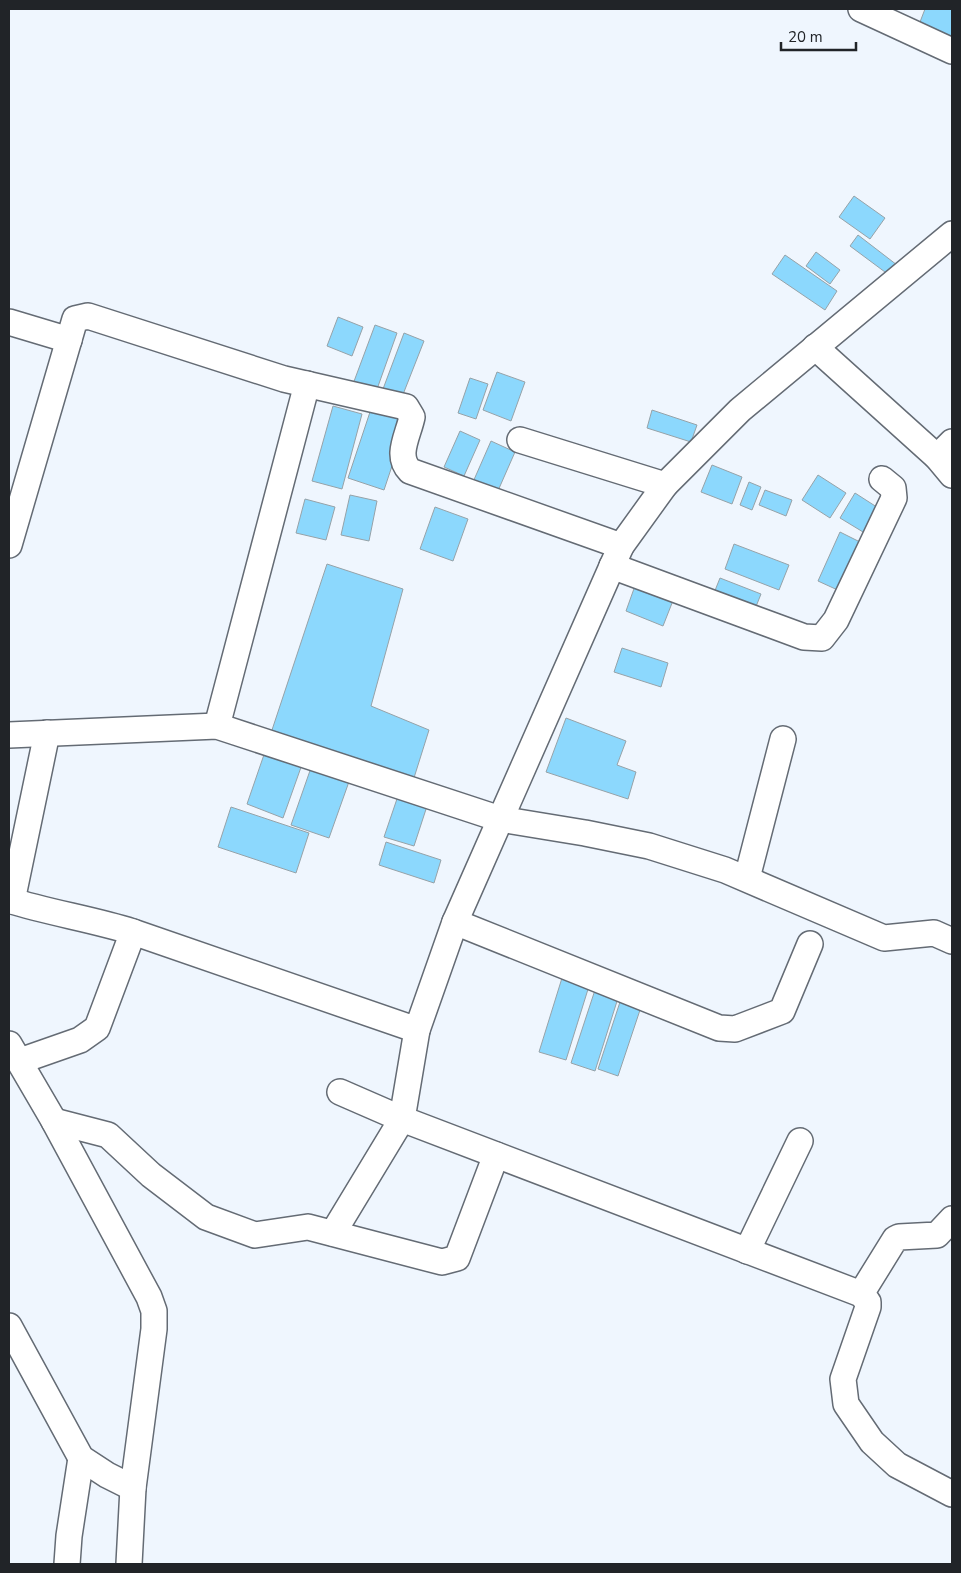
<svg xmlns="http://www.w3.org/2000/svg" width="961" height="1573" font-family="'Nunito Sans',sans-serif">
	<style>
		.building { fill: #8cd8fd; stroke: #96a2a8 }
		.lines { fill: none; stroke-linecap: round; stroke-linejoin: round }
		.minor-casing { stroke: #646b74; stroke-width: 28 }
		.minor { stroke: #fff; stroke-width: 25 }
	</style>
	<rect width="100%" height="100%" fill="#eff6fe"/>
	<g class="building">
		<path d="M 925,9 L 952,9 L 952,37 L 920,22 Z"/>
		<path d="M 854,196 L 885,218 L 870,239 L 839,217 Z"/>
		<path d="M 858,235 L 897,265 L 889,275 L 850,246 Z"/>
		<path d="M 816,252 L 840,270 L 830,284 L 806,266 Z"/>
		<path d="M 785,255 L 837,291 L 825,310 L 772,274 Z"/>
		<path d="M 338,317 L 363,327 L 352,356 L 327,346 Z"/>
		<path d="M 375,325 L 397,333 L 376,392 L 353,384 Z"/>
		<path d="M 404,333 L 424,341 L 402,397 L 383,389 Z"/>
		<path d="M 497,372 L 525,382 L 511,421 L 483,410 Z"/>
		<path d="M 470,378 L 488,384 L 476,419 L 458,413 Z"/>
		<path d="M 333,406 L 362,414 L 342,489 L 312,481 Z"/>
		<path d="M 371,409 L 407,421 L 384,490 L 348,478 Z"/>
		<path d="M 652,410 L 697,425 L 691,442 L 647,428 Z"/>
		<path d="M 460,431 L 480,440 L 464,476 L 444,467 Z"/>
		<path d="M 491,441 L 515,452 L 497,493 L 473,482 Z"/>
		<path d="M 712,465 L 742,477 L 732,504 L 701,492 Z"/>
		<path d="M 818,475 L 846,493 L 830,518 L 802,500 Z"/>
		<path d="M 749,482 L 761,487 L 752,510 L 740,505 Z"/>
		<path d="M 765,490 L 792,500 L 786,516 L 759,505 Z"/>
		<path d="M 855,493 L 883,511 L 868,535 L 840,518 Z"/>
		<path d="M 350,495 L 377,501 L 369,541 L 341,535 Z"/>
		<path d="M 305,499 L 335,507 L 326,540 L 296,533 Z"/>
		<path d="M 435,507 L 468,519 L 453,561 L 420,549 Z"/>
		<path d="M 840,532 L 864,544 L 842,592 L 818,581 Z"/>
		<path d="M 734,544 L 789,565 L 779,590 L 725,569 Z"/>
		<path d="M 327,564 L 403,589 L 371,706 L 429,730 L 413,781 L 271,733 Z"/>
		<path d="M 720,578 L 761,594 L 753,614 L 712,598 Z"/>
		<path d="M 636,583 L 674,598 L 663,626 L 626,611 Z"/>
		<path d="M 622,648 L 668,663 L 661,687 L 614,672 Z"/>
		<path d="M 566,718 L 626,741 L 617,765 L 636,772 L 628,799 L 546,772 Z"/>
		<path d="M 268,743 L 305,756 L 283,818 L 247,804 Z"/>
		<path d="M 313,762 L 351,776 L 329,838 L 291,825 Z"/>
		<path d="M 400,790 L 429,800 L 414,846 L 384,837 Z"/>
		<path d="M 231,807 L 309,833 L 296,873 L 218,847 Z"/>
		<path d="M 386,842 L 441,860 L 434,883 L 379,865 Z"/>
		<path d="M 562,978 L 589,986 L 566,1060 L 539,1052 Z"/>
		<path d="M 595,990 L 618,998 L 595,1071 L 571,1063 Z"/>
		<path d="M 620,1002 L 640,1010 L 618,1076 L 598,1069 Z"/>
	</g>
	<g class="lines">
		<defs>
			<g id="minor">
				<path d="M 861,9 L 952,51"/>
				<path d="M 9,322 L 69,340"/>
				<path d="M 815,347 L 937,457 L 952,475"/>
				<path d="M 520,440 L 665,485"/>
				<path d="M 937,457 L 952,442"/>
				<path d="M 9,545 L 75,319 L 88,316 L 284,379 L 406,407 L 412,417 C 408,436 395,456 410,471 L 621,546"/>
				<path d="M 612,566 L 804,637 L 822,638 L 836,620 L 894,498 L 893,488 L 882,479"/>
				<path d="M 217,726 L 307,384"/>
				<path d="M 9,735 L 217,726 L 500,819 L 585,833 L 649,846 L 725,870 L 884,938 L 934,933 L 952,941"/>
				<path d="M 747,878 L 783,739"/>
				<path d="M 9,900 C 50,913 92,919 133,932 L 417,1030 L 455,922 L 621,546 L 665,485 L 740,410 L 952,234"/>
				<path d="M 12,901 L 47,733"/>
				<path d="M 455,922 L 719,1028 L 735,1029 L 782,1011 L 810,944"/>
				<path d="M 417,1030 L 402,1119 L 861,1294 L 868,1302 L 868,1307 L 843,1379 L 846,1404 L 872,1442 L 897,1465 L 952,1494"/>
				<path d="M 9,1044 L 54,1121 L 149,1297 L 154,1311 L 154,1329 L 133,1488 L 129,1564"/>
				<path d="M 20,1061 L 80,1040 L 97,1028 L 133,932"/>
				<path d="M 54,1121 L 108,1135 L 151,1175 L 206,1217 L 255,1235 L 308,1227 L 442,1262 L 457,1258 L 496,1155"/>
				<path d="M 333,1233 L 402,1119 L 340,1092"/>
				<path d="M 747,1251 L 800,1141"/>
				<path d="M 861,1294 L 895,1239 L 899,1237 L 937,1235 L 952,1219"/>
				<path d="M 9,1326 L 81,1458 L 107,1475 L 133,1488"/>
				<path d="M 67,1564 L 69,1536 L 81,1458"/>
			</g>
		</defs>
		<use href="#minor" class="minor-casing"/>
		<use href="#minor" class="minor"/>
	</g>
	<rect width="961" height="1573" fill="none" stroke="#212428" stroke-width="20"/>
	<path d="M781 42v8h75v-8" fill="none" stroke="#212428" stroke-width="2.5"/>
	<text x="788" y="42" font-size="15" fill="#212428" stroke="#eff6fe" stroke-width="4" paint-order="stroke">20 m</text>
</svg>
